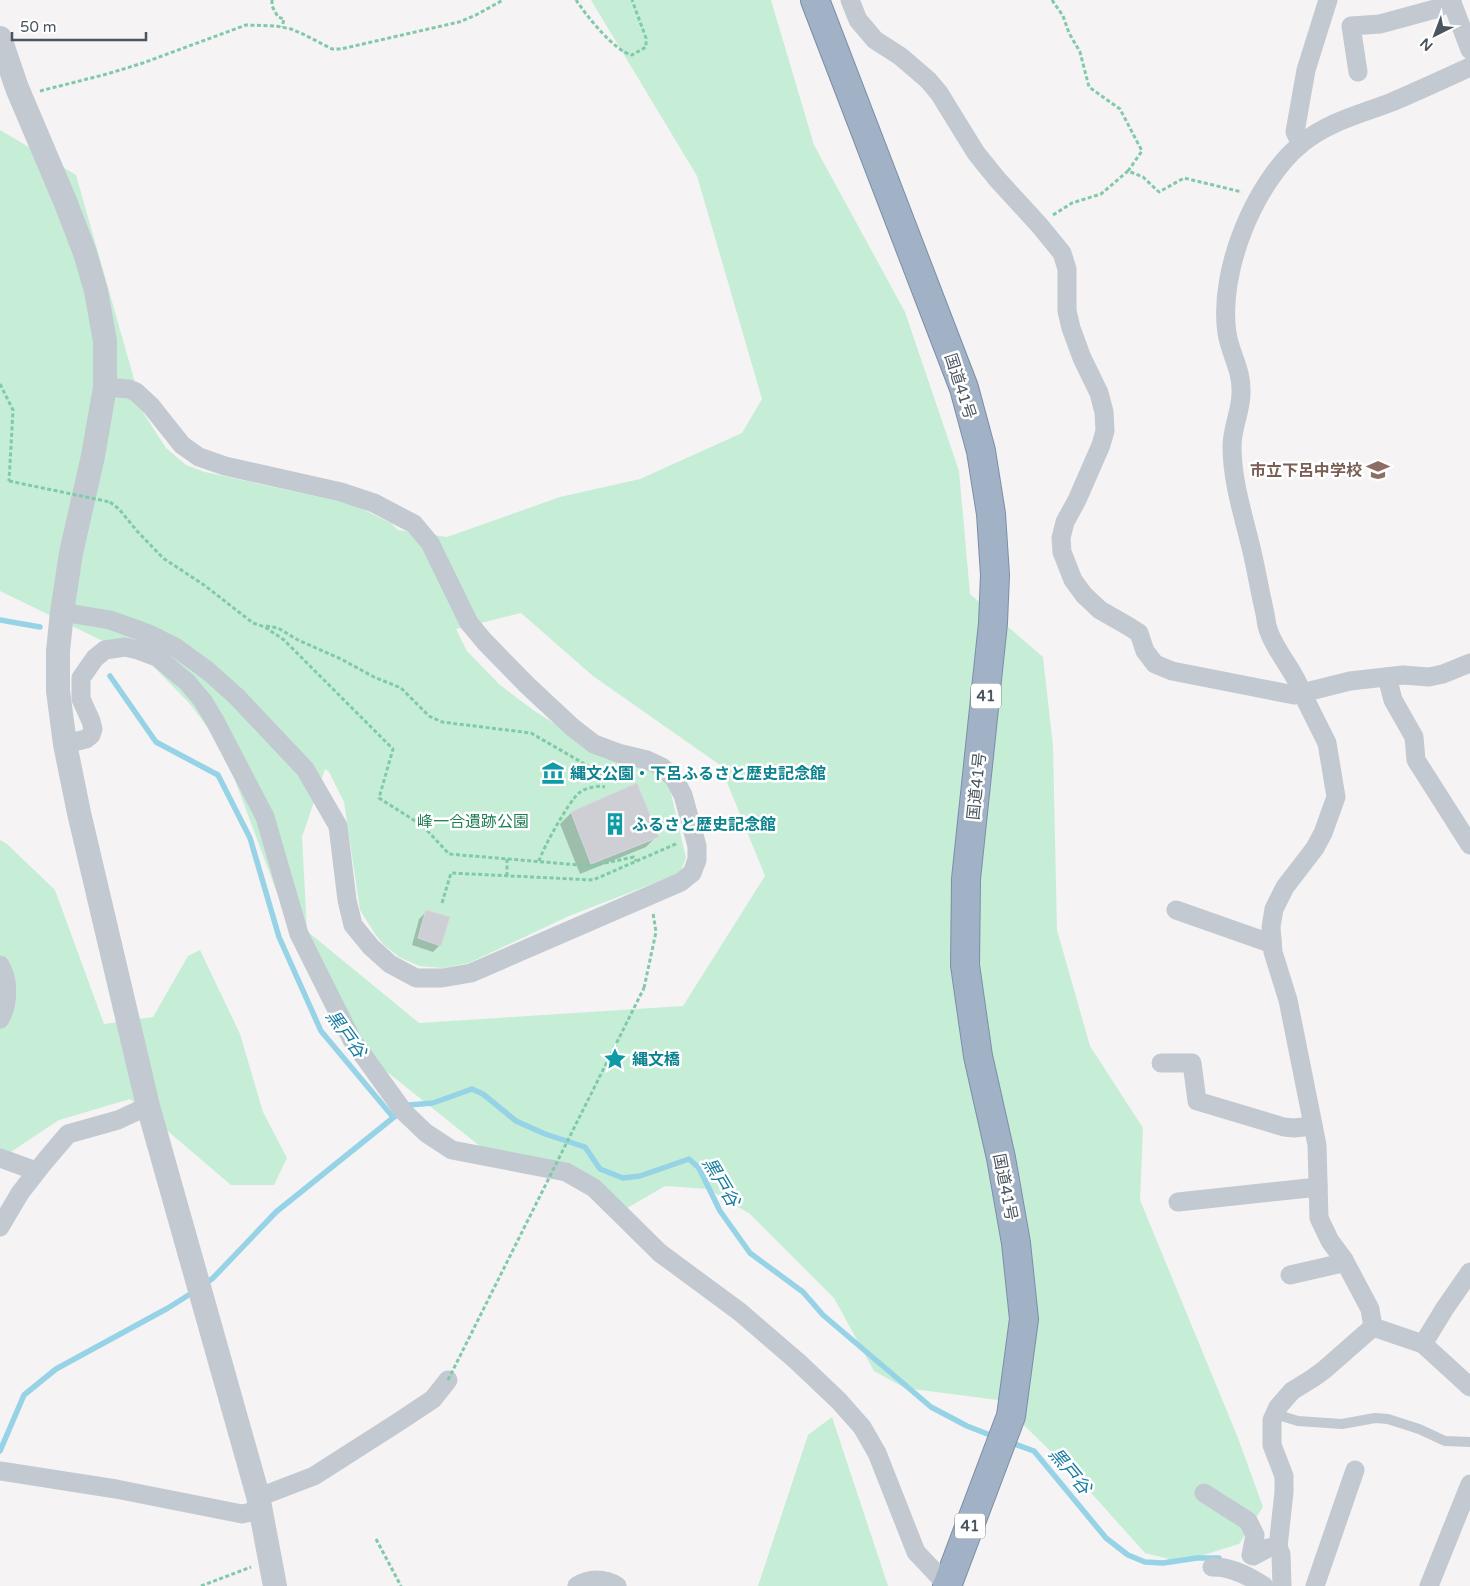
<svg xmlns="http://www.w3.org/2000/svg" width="1470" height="1586" font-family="'Varela Round','Noto Sans JP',sans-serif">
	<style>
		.green { fill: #c6eed7; fill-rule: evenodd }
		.shadow { fill: #0003 }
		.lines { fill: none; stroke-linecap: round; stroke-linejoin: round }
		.stream { stroke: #96d3e7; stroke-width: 5.5 }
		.building { fill: #cdcfd5; stroke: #d7d9dd }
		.trunk-casing { stroke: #7a8ea9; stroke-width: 30 }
		.path { stroke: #80caa9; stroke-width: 3; stroke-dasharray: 4 2.5; stroke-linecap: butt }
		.service { stroke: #c2c9d0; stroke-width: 10 }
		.minor { stroke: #c2c9d0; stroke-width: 19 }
		.tertiary { stroke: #c2c9d0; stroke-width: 24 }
		.trunk { stroke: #a2b2c6; stroke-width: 28 }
		.path-bridge { stroke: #80caa9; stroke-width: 3; stroke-dasharray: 4 2.5; stroke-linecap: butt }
		.labels { text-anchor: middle; stroke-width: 5; stroke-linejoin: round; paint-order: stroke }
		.shield { fill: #fff; stroke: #81888f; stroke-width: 1 }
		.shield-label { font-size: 15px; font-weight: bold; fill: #4b555f }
		.street-label { font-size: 16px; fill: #4b555f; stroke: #fff }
		.education-label { font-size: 16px; font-weight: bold; fill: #785e54; stroke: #fff; text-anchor: end }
		.culture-label { font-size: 16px; font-weight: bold; fill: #0d838f; stroke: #fff; text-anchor: start }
		.park-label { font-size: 16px; fill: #1f7e53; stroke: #fff }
		.water-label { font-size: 18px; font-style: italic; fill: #177ca0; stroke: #fff }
	</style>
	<rect width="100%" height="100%" fill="#f5f3f3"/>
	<g class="green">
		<path d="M 591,0 L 771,0 L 814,145 L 905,312 L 959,471 L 970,594 L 1043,657 L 1053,746 L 1057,930 L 1090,1046 L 1143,1128 L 1140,1200 L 1238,1438 L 1263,1507 L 1239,1544 L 1181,1562 L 1145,1553 L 1075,1475 L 998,1400 L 905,1388 L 874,1371 L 834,1298 L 750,1214 L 708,1189 L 665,1186 L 617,1214 L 584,1188 L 486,1151 L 381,1067 L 324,1004 L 283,909 L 223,748 L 190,704 L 152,665 L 0,591 L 0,130 L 76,175 L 144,414 L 166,448 L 186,465 L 205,472 L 352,504 L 391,523 L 398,530 L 447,537 L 560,497 L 640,479 L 742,433 L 762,399 L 697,176 ZM 521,613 L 593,676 L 720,765 L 765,876 L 683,1006 L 419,1023 L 307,931 L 302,837 L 325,769 L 329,772 L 344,802 L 360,910 L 375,934 L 384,945 L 399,957 L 419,966 L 443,968 L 469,963 L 569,916 L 680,873 L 686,858 L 670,789 L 663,778 L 646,767 L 603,758 L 566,731 L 533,710 L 499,684 L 467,651 L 456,629 Z"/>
		<path d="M 0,840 L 7,844 L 55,890 L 104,1024 L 153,1017 L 188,956 L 200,950 L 240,1034 L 263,1112 L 287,1158 L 274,1185 L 231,1185 L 130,1099 L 59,1120 L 0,1159 Z"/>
		<path d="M 832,1417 L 888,1586 L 758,1586 L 808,1435 Z"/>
	</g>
	<g class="shadow">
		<path d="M 571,813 L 657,836 L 646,847 L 580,874 L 560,824 Z"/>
		<path d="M 426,912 L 440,945 L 433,952 L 412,945 L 419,919 Z"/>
	</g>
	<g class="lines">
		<g class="stream">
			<path d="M 0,620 L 40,627"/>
			<path d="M 110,676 L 156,742 L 218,775 L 250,838 L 279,937 L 321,1031 L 393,1117"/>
			<path d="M 205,1284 L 213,1278 L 276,1212 L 409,1105 L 433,1103 L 472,1089 L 483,1094 L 516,1121 L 545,1134 L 585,1147 L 600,1169 L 623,1178 L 640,1176 L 689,1159 L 699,1168 L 720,1211 L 750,1253 L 803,1292 L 823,1315 L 931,1407 L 967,1426 L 995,1437"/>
			<path d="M 1009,1442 L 1034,1451 L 1106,1538 L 1128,1555 L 1145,1562 L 1163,1563 L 1197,1558 L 1219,1558"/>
			<path d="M 0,1451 L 24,1395 L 56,1369 L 168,1308 L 195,1291"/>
		</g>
	</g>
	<g class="building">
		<path d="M 637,783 L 659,837 L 591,864 L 571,812 Z"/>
		<path d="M 426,910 L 450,917 L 441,946 L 418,938 Z"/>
	</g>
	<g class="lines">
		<defs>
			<path id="trunk" d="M 815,0 L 964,388 L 981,451 L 991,514 L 995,575 L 993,623 L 966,879 L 965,965 L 978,1056 L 1001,1158 L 1016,1243 L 1024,1319 L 1011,1416 L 947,1586"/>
		</defs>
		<use href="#trunk" class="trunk-casing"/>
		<g class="path">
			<path d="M 272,0 L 272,6 L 278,17 L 284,19 L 282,27"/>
			<path d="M 576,0 C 586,15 614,51 632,55 L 646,47 L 646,38 L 632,0"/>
			<path d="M 1052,0 L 1063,16 L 1069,33 L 1080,52 L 1089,87 L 1120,109 L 1142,151 L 1128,171"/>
			<path d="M 40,91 L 107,74 L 143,63 L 246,25 L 276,26 L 291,29 L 303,34 L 332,49 L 341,49 L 459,22 L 476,15 L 503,0"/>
			<path d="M 1053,215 L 1072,203 L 1101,194 L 1128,171 L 1143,177 L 1159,192 L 1184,178 L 1242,192"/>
			<path d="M 0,384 L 13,410 L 9,481"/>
			<path d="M 110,502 L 119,509 L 137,531 L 163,558 L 204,585 L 253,623 L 265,627 L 284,640 L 393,749 L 379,798 L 423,826 L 449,854 L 591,866 L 634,857 L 636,861"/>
			<path d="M 266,626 L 278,628 L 298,640 L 341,659 L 374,677 L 401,688 L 429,716 L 442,722 L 531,733 L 600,773 L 625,775"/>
			<path d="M 539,861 C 543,848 569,801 579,793 C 585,788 597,785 605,787"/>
			<path d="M 507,876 L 507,858"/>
			<path d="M 442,903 L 451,873 L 593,880 L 678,843"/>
			<path d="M 644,988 L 656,932 L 653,913"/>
			<path d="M 376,1539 L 401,1586"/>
			<path d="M 201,1586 L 251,1567"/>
		</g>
		<path class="service" d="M 1275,1414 L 1298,1421 L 1342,1424 L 1375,1418 L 1388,1419 L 1419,1429 L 1445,1441 L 1470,1442"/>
		<g class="minor">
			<path d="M 850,0 L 858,20 L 875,40 L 900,56 L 928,80 L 939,93 L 976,153 L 997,179 L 1040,226 L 1062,253 L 1067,269 L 1067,311 L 1071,328 L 1082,358 L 1099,393 L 1104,412 L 1105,431 L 1101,445 L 1077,500 L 1065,522 L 1061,538 L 1062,552 L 1073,580 L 1084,595 L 1100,610 L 1128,626 L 1139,633 L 1145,651 L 1155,664 L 1172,671 L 1294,695 L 1302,693 C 1295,671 1277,654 1269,632 C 1266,625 1266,617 1264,609 C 1260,592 1257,574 1253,556 C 1245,520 1232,484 1232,446 C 1232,428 1241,411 1241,393 C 1242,369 1230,354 1227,333 C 1218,272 1254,183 1301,144 C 1327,122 1361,114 1392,102 C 1418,91 1444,79 1470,67"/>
			<path d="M 1451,0 L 1470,50"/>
			<path d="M 1358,72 L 1351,26 L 1380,24 L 1435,9 L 1452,1"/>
			<path d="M 1301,144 L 1295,132 L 1306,70 L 1328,0"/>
			<path d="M 62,612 L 110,620 L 149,634 L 175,647 L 208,671 L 236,696 L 305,769 L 338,826 L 347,900 L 353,925 L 371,947 L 390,964 L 416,978 L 442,978 L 471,973 L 681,882 L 692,873 L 697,860 L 697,846 L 683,795 L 674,778 L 662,767 L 647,760 L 618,753 L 594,744 L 572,727 L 527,685 L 485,642 L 469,623 L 430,543 L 414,524 L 374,503 L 341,492 L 225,466 L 199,457 L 182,445 L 151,406 L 136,392 L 129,389 L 105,387"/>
			<path d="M 1387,677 L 1393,700 L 1414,737 L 1416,760 L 1470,845"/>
			<path d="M 65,744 L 86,739 L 91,735 L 93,729 L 91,721 L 81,699 L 81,678 L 95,658 L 105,650 L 125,647 L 138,650 L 157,657 L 187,682 L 203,701 L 215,721 L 265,817 L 299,934 L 352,1040 L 404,1112 L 426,1133 L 452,1150 L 566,1172 L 594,1188 L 660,1253 L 740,1312 L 798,1362 L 839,1401 L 862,1427 L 877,1453 L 916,1552 L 948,1586"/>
			<path d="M 1176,910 L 1267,942 L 1272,941"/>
			<path d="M 0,965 C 9,980 9,1003 0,1019"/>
			<path d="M 1161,1063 L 1192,1063 L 1197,1101 L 1284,1127 L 1294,1128 L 1313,1126"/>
			<path d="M 0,1158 L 36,1171"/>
			<path d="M 1178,1202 L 1318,1187"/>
			<path d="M 0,1227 L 20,1193 L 45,1161 L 68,1134 L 118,1120 L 148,1106"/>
			<path d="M 1290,1275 L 1338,1264 L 1344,1260"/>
			<path d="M 1373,1327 L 1370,1309 L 1344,1260 L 1330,1241 L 1319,1218 L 1317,1145 L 1288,1000 L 1273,952 L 1271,927 L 1274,909 L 1285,887 L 1315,848 L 1323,833 L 1336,797 L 1327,743 L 1302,693 L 1350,681 L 1403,675 L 1429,677 L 1443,674 L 1470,663"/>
			<path d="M 1373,1327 L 1423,1344 L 1470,1387"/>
			<path d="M 1423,1344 L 1445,1308 L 1470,1272"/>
			<path d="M 0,1471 L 116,1489 L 242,1514 L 261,1510"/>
			<path d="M 1204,1493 L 1248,1521 L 1255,1535 L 1251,1555 L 1253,1556 L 1268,1548 L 1278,1547"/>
			<path d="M 258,1496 L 267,1494 L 314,1476 L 400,1421 L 433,1399 L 448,1380"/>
			<path d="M 1212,1567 C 1231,1566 1249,1576 1264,1586"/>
			<path d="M 577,1586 C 589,1578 605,1578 617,1586"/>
			<path d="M 1282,1586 L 1281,1554 L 1278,1547 L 1284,1492 L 1284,1476 L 1272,1445 L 1272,1420 L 1278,1407 L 1292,1391 L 1313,1378 L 1324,1370 L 1373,1327"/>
			<path d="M 1315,1586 L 1355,1470"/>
			<path d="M 1429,1586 L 1470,1484"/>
		</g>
		<path class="tertiary" d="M 0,38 L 17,88 L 65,201 L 85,253 L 96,291 L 105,341 L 105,387 L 93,456 L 71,553 L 62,612 L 58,651 L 58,691 L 65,744 L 79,813 L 148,1106 L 258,1496 L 275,1586"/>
		<use href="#trunk" class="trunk"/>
		<g class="path-bridge">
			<path d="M 9,481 L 110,502"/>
			<path d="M 448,1380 L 644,988"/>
		</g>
	</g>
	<defs>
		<symbol id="school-bare" viewBox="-9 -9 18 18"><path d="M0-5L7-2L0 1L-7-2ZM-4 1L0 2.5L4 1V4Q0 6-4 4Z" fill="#8d6e63" stroke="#fff" stroke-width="2.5" paint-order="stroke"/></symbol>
		<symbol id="museum-bare" viewBox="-9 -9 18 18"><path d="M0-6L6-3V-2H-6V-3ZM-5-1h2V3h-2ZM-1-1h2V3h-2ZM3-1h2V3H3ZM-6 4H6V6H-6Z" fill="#0f9aa8" stroke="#fff" stroke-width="2.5" paint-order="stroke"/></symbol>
		<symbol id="building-bare" viewBox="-9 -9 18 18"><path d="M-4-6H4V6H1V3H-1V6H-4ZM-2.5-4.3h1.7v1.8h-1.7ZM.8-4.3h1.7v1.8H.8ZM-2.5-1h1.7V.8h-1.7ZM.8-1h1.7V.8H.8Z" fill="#0f9aa8" stroke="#fff" stroke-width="2.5" paint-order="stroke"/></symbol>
		<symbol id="sight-bare" viewBox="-9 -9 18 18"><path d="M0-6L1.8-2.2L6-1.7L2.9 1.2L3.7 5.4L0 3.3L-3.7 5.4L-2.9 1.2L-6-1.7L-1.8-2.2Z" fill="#0f9aa8" stroke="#fff" stroke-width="2.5" paint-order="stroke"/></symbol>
	</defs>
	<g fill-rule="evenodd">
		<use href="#school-bare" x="1362" y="454" width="32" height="32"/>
		<use href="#museum-bare" x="537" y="757" width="32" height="32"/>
		<use href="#building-bare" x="599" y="808" width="32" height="32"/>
		<use href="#sight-bare" x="599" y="1043" width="32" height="32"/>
	</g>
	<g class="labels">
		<g class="shield">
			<rect x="971" y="683.5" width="30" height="25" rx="4"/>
			<rect x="955" y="1513.5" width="30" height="25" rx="4"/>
		</g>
		<g class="shield-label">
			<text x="986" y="701">41</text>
			<text x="970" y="1531">41</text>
		</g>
		<g class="street-label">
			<text transform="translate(961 386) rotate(72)" y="6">国道41号</text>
			<text transform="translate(976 786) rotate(-84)" y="6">国道41号</text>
			<text transform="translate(1006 1187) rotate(79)" y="6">国道41号</text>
		</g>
		<g class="education-label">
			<text x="1362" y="476">市立下呂中学校</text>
		</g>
		<g class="culture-label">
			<text x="570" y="779">縄文公園・下呂ふるさと歴史記念館</text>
			<text x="632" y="830">ふるさと歴史記念館</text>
			<text x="632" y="1065">縄文橋</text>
		</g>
		<g class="park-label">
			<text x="473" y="827">峰一合遺跡公園</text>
		</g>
		<g class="water-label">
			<text transform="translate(346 1034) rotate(54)" y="6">黒戸谷</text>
			<text transform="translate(721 1182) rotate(59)" y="6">黒戸谷</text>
			<text transform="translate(1070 1471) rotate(50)" y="6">黒戸谷</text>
		</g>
	</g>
	<g transform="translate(1435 35) rotate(222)" stroke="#ffffff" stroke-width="4" paint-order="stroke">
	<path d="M0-4L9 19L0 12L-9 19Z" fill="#4b555f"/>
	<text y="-8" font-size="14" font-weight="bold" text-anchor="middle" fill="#4b555f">N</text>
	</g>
	<path d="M12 32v8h134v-8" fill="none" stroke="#4b555f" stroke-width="2.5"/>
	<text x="20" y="32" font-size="15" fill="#4b555f" stroke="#ffffff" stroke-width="4" paint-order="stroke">50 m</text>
</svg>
